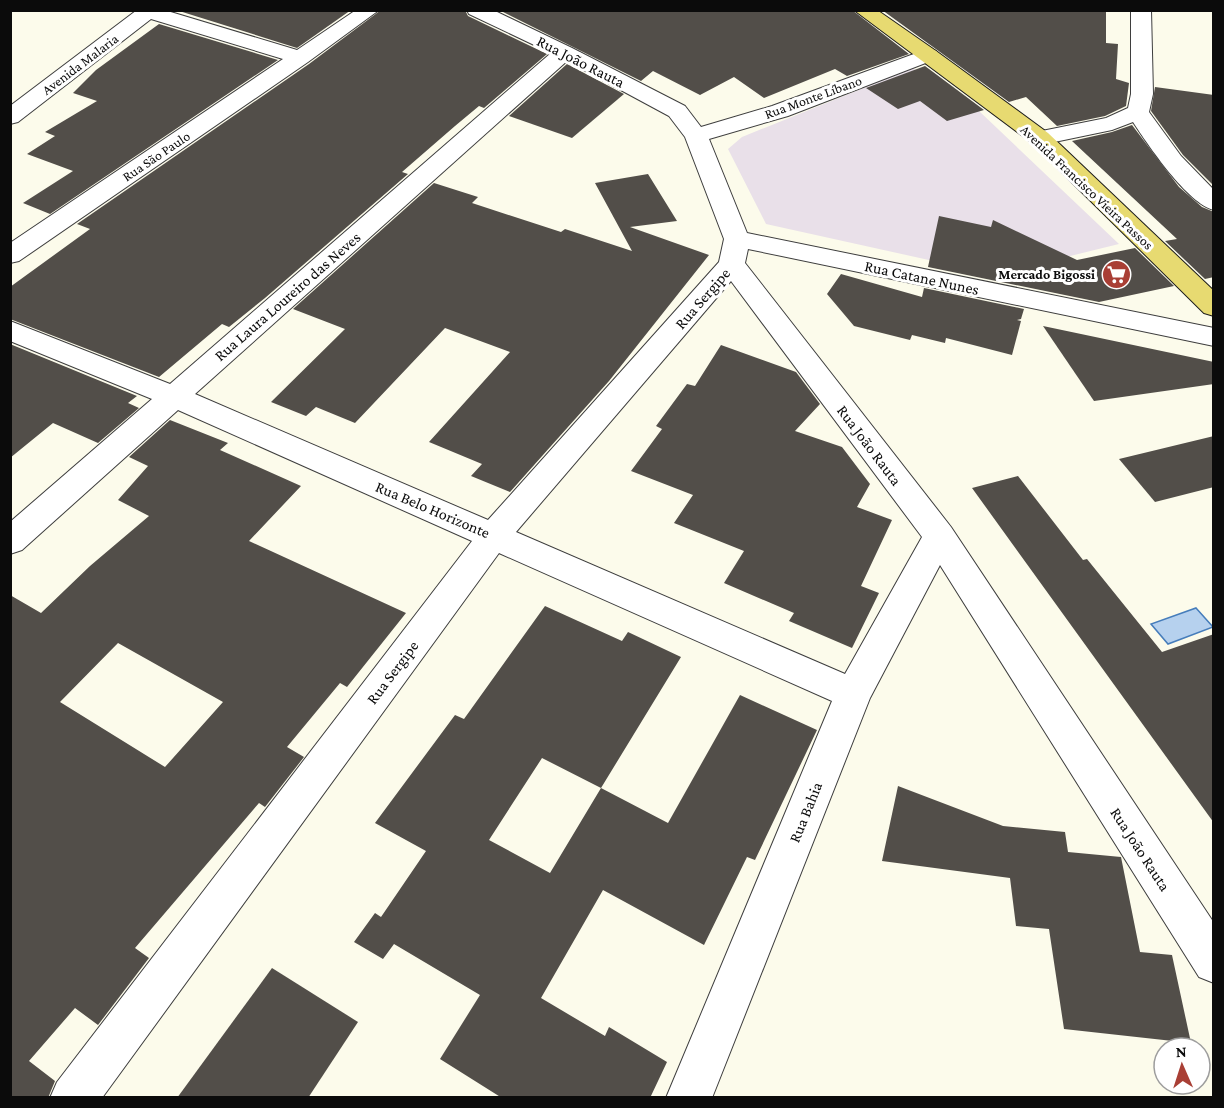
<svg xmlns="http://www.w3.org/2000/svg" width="1224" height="1108" font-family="'Crimson Pro',serif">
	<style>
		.industrial { fill: #e9e0e9 }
		.water { fill: #b6d1ee; stroke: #467dbb; stroke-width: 1.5 }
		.building { fill: #524e49; fill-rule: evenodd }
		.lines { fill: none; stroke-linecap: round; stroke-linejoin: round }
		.minor-casing { stroke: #3e3e3e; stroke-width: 2 }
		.major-casing { stroke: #1c1c1c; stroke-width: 2 }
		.minor { fill: #fff; fill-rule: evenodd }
		.major { fill: #e7da71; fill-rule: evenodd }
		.labels { text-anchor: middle; stroke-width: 6; stroke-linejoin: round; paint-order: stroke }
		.far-street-label { font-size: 14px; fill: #0b0b0b; stroke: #fff }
		.far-poi-label { font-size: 14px; font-weight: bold; fill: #0b0b0b; stroke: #fff; text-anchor: end }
		.street-label { font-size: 16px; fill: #0b0b0b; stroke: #fff }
	</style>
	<rect width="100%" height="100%" fill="#fcfbeb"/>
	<path class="industrial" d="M 913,68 L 979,111 L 1119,244 L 1062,258 L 1060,289 L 766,224 L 728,149 L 742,137 Z"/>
	<path class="water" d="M 1196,608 L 1213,627 L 1168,644 L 1151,624 Z"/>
	<g class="building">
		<path d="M 176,10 L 351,10 L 297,48 Z"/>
		<path d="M 381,10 L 465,10 L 468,16 L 547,54 L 484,108 L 479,106 L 455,126 L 402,172 L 408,174 L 265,298 L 229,327 L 222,324 L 159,377 L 10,319 L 10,287 L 90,229 L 77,224 L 309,64 Z"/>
		<path d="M 499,10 L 852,10 L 909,54 L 847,76 L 835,69 L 764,98 L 734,77 L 700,95 L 653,71 L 641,81 Z"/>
		<path d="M 882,10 L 1106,10 L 1106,43 L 1118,44 L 1116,79 L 1129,83 L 1126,106 L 1105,116 L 1057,126 L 1026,97 L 1009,102 Z"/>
		<path d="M 159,24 L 278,60 L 50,214 L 23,203 L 73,171 L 27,154 L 55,136 L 45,132 L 97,101 L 73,93 L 96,70 Z"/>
		<path d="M 567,64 L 624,94 L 572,138 L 509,116 Z"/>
		<path d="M 925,66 L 984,110 L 947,121 L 920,101 L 898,109 L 866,88 Z"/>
		<path d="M 1155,87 L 1214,95 L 1214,186 L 1183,155 L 1151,111 Z"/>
		<path d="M 1132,125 L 1179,187 L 1202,207 L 1214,212 L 1214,277 L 1205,279 L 1165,241 L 1177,239 L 1072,141 L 1112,132 Z"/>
		<path d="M 648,174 L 677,221 L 630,227 L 709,255 L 609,381 L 510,492 L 471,476 L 482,464 L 429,442 L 510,352 L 445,328 L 355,423 L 316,407 L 306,416 L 271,402 L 345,329 L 293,309 L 434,183 L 478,197 L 472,203 L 561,232 L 565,229 L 632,251 L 595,183 Z"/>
		<path d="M 939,216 L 991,227 L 993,220 L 1077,260 L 1135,248 L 1174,286 L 1099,302 L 928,267 Z"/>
		<path d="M 841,274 L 922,297 L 924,288 L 1024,309 L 1021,319 L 1017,320 L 1021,321 L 1012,355 L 946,338 L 945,343 L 912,335 L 910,340 L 854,326 L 827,294 Z"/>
		<path d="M 1043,326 L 1214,362 L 1214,384 L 1094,401 Z"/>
		<path d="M 10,344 L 137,396 L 128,403 L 139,408 L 98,443 L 53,423 L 10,458 Z"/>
		<path d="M 721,345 L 796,372 L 820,404 L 795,431 L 842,447 L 870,484 L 857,507 L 892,520 L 861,586 L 879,593 L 852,648 L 789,621 L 794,613 L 724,583 L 744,551 L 674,523 L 693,495 L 631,471 L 662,429 L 656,426 L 687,384 L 695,386 Z"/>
		<path d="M 170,420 L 228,443 L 220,450 L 301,486 L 249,541 L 406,613 L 347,687 L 340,683 L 287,747 L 304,757 L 265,807 L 259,803 L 135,948 L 149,958 L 98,1025 L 75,1008 L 29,1061 L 55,1081 L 48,1098 L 10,1098 L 10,595 L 41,613 L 90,566 L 149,516 L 118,500 L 148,466 L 129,457 ZM 118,643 L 223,702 L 165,767 L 60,702 Z"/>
		<path d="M 1214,436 L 1214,487 L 1155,502 L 1119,459 Z"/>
		<path d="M 1018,476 L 1083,560 L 1087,559 L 1162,652 L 1214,634 L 1214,823 L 972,488 Z"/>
		<path d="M 545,606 L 622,641 L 628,632 L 681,657 L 601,788 L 668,823 L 740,695 L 817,730 L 755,860 L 747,857 L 704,945 L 603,890 L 541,998 L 605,1036 L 609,1027 L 667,1062 L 650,1098 L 502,1098 L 440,1059 L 480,995 L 394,944 L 383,959 L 354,942 L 375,913 L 381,917 L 426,851 L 375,823 L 455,715 L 464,719 ZM 542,758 L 601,788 L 550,873 L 489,840 Z"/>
		<path d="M 898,786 L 1003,826 L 1065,832 L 1068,852 L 1121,857 L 1140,952 L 1172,955 L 1191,1043 L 1064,1029 L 1049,929 L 1016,926 L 1010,878 L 882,861 Z"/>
		<path d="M 272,968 L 358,1022 L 308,1098 L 177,1098 Z"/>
	</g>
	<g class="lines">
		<defs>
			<g id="minor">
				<path d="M 137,10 L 164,10 L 297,50 L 356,10 L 379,10 L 308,62 L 19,261 L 10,263 L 10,243 L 283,59 L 151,19 L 18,122 L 10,124 L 10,106 Z"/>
				<path d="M 467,10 L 493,10 L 572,48 L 685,106 L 701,127 L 772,106 L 922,51 L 929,49 L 936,51 L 939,55 L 936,59 L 788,116 L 709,139 L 747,233 L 1214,328 L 1214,346 L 748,249 L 745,263 L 951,527 L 1214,923 L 1214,983 L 1199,977 L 940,565 L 870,698 L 712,1098 L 666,1098 L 832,701 L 499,553 L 102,1098 L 50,1098 L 57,1082 L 472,541 L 178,410 L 22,550 L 10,554 L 10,522 L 152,399 L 10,341 L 10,321 L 170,384 L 551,53 L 469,14 ZM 567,61 L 669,116 L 685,137 L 724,239 L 719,262 L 488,520 L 195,394 ZM 731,281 L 922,537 L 845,674 L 516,532 Z"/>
				<path d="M 1131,10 L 1151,10 L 1153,94 L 1149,112 L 1181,156 L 1214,190 L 1214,210 C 1188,204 1148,145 1133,122 L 1112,130 L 1040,145 L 1032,143 L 1029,138 L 1032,133 L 1106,118 L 1128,108 L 1131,94 Z"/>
			</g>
			<path id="major" d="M 854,10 L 877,10 L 936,51 L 1048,133 L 1214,291 L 1214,316 L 1204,313 L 1032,143 Z"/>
		</defs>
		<use href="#minor" class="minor-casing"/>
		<use href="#major" class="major-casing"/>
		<use href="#minor" class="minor"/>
		<use href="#major" class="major"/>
	</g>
	<defs>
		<symbol id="supermarket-disc" viewBox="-11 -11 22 22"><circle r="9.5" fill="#a93f35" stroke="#fff"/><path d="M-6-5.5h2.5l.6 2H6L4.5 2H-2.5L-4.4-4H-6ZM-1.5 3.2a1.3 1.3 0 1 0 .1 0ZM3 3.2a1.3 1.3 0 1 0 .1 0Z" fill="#fff"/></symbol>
	</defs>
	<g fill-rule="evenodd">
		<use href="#supermarket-disc" x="1100" y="258" width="33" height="33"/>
	</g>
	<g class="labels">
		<g class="far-street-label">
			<text transform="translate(80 64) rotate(-37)" y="5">Avenida Malaria</text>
			<text transform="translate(813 97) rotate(-20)" y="5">Rua Monte Líbano</text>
			<text transform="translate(156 156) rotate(-34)" y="5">Rua São Paulo</text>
			<text transform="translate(1087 187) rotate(43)" y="5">Avenida Francisco Vieira Passos</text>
		</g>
		<g class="far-poi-label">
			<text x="1095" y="279">Mercado Bigossi</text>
		</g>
		<g class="street-label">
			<text transform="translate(581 61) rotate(27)" y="6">Rua João Rauta</text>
			<text transform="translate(922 277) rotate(12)" y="6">Rua Catane Nunes</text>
			<text transform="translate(287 296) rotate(-41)" y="6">Rua Laura Loureiro das Neves</text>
			<text transform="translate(702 298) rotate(-49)" y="6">Rua Sergipe</text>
			<text transform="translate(870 445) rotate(53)" y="6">Rua João Rauta</text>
			<text transform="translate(433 509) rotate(23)" y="6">Rua Belo Horizonte</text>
			<text transform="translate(392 672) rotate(-53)" y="6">Rua Sergipe</text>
			<text transform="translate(805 812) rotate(-68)" y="6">Rua Bahia</text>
			<text transform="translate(1141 849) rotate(57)" y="6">Rua João Rauta</text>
		</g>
	</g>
	<rect width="1224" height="1108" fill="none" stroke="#0b0b0b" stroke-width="24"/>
	<g transform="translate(1182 1066) rotate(357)"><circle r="28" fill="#ffffff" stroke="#9d9d9d" stroke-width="1.5"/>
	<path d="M0-4.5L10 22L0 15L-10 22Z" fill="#a93f35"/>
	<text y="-9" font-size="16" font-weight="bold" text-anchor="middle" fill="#0b0b0b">N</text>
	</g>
</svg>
